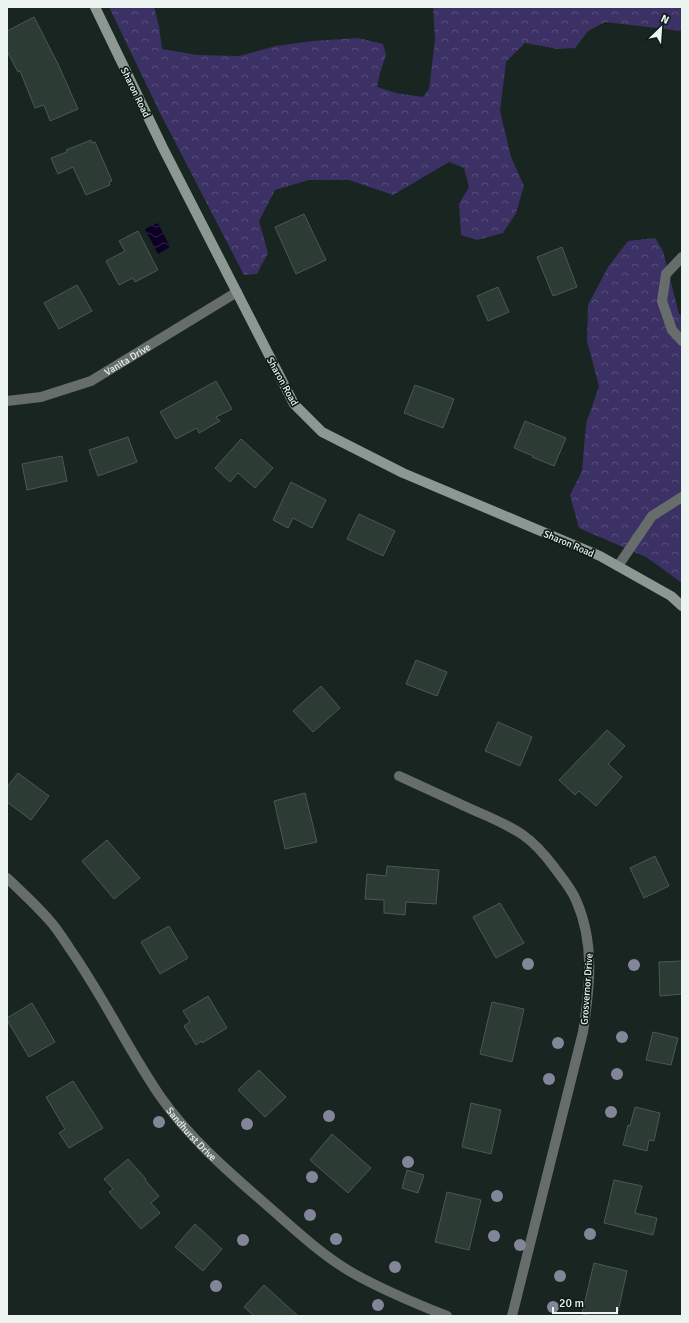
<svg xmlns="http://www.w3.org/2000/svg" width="689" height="1323" font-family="Signika,sans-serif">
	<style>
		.forest { fill: url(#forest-crowns) }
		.water { fill: url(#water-waves) }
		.building { fill: #2d3b35; stroke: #4a5953 }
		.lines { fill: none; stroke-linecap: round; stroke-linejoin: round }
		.lane { stroke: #666d6a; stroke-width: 10 }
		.street { stroke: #666d6a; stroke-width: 10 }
		.secondary { stroke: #8d9893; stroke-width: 10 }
		.tree { fill: #838699 }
		.labels { text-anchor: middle; stroke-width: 3.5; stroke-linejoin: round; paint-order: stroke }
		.street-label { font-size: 10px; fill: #ebf4f0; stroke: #0e1c16 }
	</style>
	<defs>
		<pattern id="forest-crowns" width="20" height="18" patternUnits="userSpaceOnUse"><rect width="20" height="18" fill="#3c3165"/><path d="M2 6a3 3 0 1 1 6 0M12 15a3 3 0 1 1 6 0" fill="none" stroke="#584f7b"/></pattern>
		<pattern id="water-waves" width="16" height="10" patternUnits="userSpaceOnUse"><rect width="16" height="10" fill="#0c0027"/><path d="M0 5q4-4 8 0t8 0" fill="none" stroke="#302647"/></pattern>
	</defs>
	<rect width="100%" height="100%" fill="#182520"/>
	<g class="forest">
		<path d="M 109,7 L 154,7 L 159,26 L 162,49 L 197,55 L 239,56 L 276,46 L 313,41 L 358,38 L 383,44 L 386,55 L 380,73 L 377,87 L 396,93 L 423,97 L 429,89 L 435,40 L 433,7 L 682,7 L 682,31 L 605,22 L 588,31 L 575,48 L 558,49 L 525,43 L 506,62 L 500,111 L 511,157 L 524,186 L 516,213 L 503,233 L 477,240 L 461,235 L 459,204 L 469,187 L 464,168 L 449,162 L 393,195 L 349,180 L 309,180 L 275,190 L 259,221 L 268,253 L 257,274 L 244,275 L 160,113 Z"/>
		<path d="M 655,238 L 663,251 L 679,314 L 682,316 L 682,583 L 646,557 L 579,528 L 570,495 L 582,471 L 586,424 L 599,386 L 587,341 L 588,305 L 608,267 L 628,241 Z"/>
	</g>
	<path class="water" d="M 158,223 L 170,247 L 158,254 L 145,229 Z"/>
	<g class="building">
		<path d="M 34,17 L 58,64 L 78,109 L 50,121 L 44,105 L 35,108 L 20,71 L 18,72 L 7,51 L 7,31 Z"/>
		<path d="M 91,140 L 92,143 L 95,142 L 112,181 L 109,182 L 110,185 L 86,195 L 73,167 L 58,174 L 51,158 L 67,152 L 66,150 Z"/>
		<path d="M 304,214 L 326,260 L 296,274 L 275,227 Z"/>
		<path d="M 138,231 L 158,270 L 135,282 L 133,278 L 119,285 L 106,261 L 125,251 L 119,241 Z"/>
		<path d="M 562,247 L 577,287 L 553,296 L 537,257 Z"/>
		<path d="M 77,285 L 92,311 L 59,329 L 44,303 Z"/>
		<path d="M 498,287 L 509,312 L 488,321 L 477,296 Z"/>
		<path d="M 216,381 L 232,409 L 216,417 L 220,421 L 199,433 L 197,428 L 176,439 L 160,412 Z"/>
		<path d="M 415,385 L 454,399 L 443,428 L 404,413 Z"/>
		<path d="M 525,421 L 566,438 L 554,466 L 532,457 L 533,456 L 514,448 Z"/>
		<path d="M 128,437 L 137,462 L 98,476 L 89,450 Z"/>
		<path d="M 241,439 L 273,468 L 255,488 L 238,473 L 230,482 L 215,468 Z"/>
		<path d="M 62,456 L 67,481 L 27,490 L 22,464 Z"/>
		<path d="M 291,482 L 326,500 L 312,528 L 293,518 L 288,528 L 273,520 Z"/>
		<path d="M 359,514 L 395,531 L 383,556 L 347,539 Z"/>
		<path d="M 416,660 L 447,672 L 437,696 L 406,684 Z"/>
		<path d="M 321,686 L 340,708 L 313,732 L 293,711 Z"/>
		<path d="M 498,722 L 532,737 L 520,766 L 485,751 Z"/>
		<path d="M 607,730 L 625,746 L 608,764 L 622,777 L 596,806 L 579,791 L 575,795 L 559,780 Z"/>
		<path d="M 18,773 L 49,796 L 31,820 L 7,802 L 7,787 Z"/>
		<path d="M 305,793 L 317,842 L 285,849 L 274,801 Z"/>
		<path d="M 107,840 L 140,878 L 114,899 L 82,861 Z"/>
		<path d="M 655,856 L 669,886 L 644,898 L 630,868 Z"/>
		<path d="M 387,866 L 439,870 L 436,904 L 406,902 L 405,915 L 384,913 L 384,900 L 365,899 L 367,874 L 386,876 Z"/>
		<path d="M 500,903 L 524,943 L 496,958 L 473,917 Z"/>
		<path d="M 169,926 L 188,958 L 160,974 L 141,942 Z"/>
		<path d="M 682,961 L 682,994 L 660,996 L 659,962 Z"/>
		<path d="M 208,996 L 227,1028 L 202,1043 L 201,1041 L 196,1045 L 184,1026 L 190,1022 L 183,1011 Z"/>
		<path d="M 492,1002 L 524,1009 L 512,1062 L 480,1054 Z"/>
		<path d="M 32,1003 L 55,1042 L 29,1057 L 7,1020 L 7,1018 Z"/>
		<path d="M 653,1032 L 678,1038 L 671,1065 L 646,1060 Z"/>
		<path d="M 259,1070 L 286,1097 L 265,1117 L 238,1090 Z"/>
		<path d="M 73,1081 L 103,1128 L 69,1148 L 59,1133 L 65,1129 L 46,1097 Z"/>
		<path d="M 471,1103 L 501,1110 L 491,1154 L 462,1147 Z"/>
		<path d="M 635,1107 L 660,1113 L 654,1141 L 649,1140 L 647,1151 L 623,1145 L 628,1125 L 630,1126 Z"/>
		<path d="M 332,1134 L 371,1168 L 348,1193 L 310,1160 Z"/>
		<path d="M 128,1159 L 146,1179 L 145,1180 L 159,1196 L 151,1203 L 160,1213 L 141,1229 L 109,1192 L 113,1189 L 104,1179 Z"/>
		<path d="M 407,1170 L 424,1175 L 418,1193 L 402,1188 Z"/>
		<path d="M 614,1180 L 642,1186 L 635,1213 L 657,1218 L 653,1235 L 604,1223 Z"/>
		<path d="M 447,1192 L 481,1200 L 469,1250 L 435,1242 Z"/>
		<path d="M 195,1224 L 222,1249 L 203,1271 L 175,1247 Z"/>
		<path d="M 594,1263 L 627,1271 L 617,1316 L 592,1316 L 582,1314 Z"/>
		<path d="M 264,1285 L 298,1316 L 254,1316 L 244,1307 Z"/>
	</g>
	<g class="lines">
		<g class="lane">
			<path d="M 682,257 L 666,274 L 662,301 L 672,330 L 682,341"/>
			<path d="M 618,566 L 652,516 L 682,497"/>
		</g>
		<g class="street">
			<path id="s1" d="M 7,401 L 41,397 L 91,381 L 237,292"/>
			<path d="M 399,776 C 423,787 447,798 471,809 C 489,817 507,824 523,835 C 536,844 545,855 554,867 C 562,878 571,888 576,900 C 595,943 590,987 583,1032 L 512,1316"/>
			<path id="s2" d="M 7,878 C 22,892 37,906 50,921 C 58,930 64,940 70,949 C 103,996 128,1049 160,1096 C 190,1139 230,1173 269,1207 C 295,1230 321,1254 351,1272 C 382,1290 414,1303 447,1316"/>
		</g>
		<path class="secondary" d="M 95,7 L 163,148 L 294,404 L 322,432 L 403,473 L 600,556 L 671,596 L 682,606"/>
	</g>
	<g class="tree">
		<circle cx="528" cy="964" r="6"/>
		<circle cx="634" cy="965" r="6"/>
		<circle cx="622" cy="1037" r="6"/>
		<circle cx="558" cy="1043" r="6"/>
		<circle cx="617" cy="1074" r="6"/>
		<circle cx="549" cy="1079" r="6"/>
		<circle cx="611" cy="1112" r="6"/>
		<circle cx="329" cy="1116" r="6"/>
		<circle cx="159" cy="1122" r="6"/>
		<circle cx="247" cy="1124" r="6"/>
		<circle cx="408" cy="1162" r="6"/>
		<circle cx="312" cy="1177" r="6"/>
		<circle cx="497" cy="1196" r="6"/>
		<circle cx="310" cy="1215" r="6"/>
		<circle cx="590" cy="1234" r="6"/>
		<circle cx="494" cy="1236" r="6"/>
		<circle cx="336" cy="1239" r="6"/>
		<circle cx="243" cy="1240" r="6"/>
		<circle cx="520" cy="1245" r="6"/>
		<circle cx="395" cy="1267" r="6"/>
		<circle cx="560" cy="1276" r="6"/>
		<circle cx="216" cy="1286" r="6"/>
		<circle cx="378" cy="1305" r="6"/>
		<circle cx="553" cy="1307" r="6"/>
	</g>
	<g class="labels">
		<g class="street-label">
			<text transform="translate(136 92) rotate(64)" y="4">Sharon Road</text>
			<text dy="4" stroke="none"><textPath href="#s1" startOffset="129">Vanita Drive</textPath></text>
			<text transform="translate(283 381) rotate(61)" y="4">Sharon Road</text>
			<text transform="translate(569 543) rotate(23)" y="4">Sharon Road</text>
			<text transform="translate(586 989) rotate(-86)" y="4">Grosvernor Drive</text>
			<text dy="4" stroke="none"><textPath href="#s2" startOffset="317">Sandhurst Drive</textPath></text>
		</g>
	</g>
	<rect width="689" height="1323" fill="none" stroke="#ebf4f0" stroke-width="16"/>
	<g transform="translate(661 28) rotate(25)" stroke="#0e1c16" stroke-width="3" paint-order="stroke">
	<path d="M0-3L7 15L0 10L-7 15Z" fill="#ebf4f0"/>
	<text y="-6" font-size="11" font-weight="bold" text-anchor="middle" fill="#ebf4f0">N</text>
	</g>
	<path d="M553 1307v6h64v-6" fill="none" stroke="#ebf4f0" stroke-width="2"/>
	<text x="559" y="1307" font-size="12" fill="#ebf4f0" stroke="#0e1c16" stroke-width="3" paint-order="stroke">20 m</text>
</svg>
